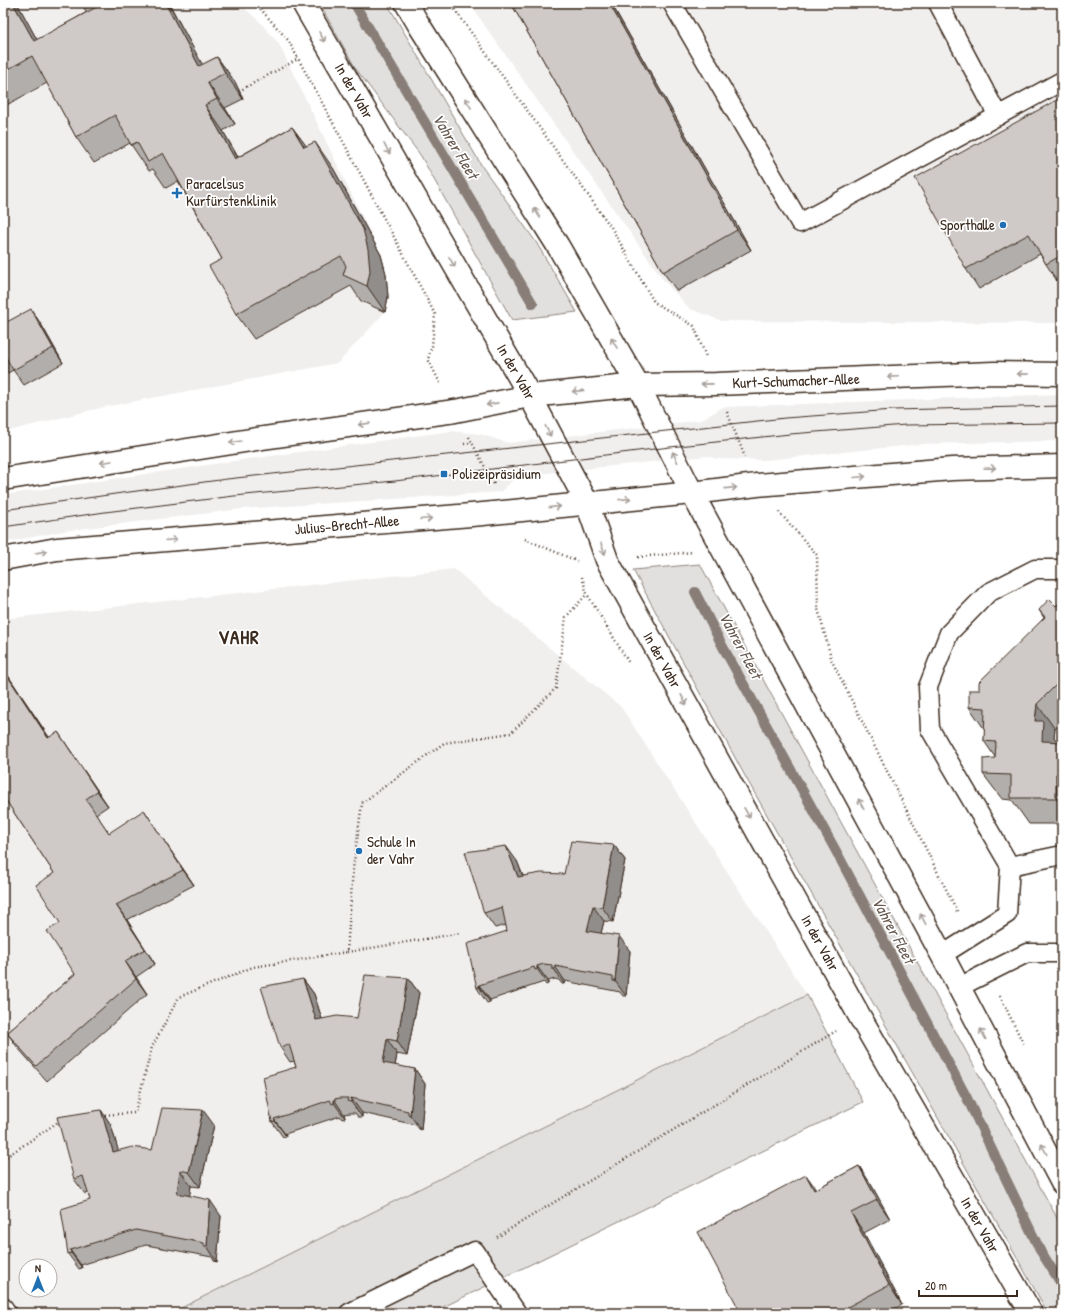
<svg xmlns="http://www.w3.org/2000/svg" width="1065" height="1316" font-family="'Patrick Hand',sans-serif">
	<style>
		.built { fill: #f1efee; fill-rule: evenodd }
		.green { fill: #e2e0de; stroke: #8e857e }
		.lines { fill: none; stroke-linecap: round; stroke-linejoin: round }
		.stream { stroke: #887e77; stroke-width: 10 }
		.service-casing { stroke: #3b2a1e; stroke-width: 21 }
		.tertiary-casing { stroke: #3b2a1e; stroke-width: 25 }
		.secondary-casing { stroke: #3b2a1e; stroke-width: 25 }
		.path { stroke: #3b2a1e; stroke-width: 2.5; stroke-dasharray: 1 3; stroke-linecap: butt }
		.service { stroke: #fff; stroke-width: 18 }
		.tertiary { stroke: #fff; stroke-width: 22 }
		.secondary { stroke: #fff; stroke-width: 22 }
		.tram { stroke: #3b2a1e; stroke-width: 1 }
		.wall { fill: #b2aeab; stroke: #3b2a1e }
		.shaded-wall { fill: #918d8b; stroke: #3b2a1e }
		.building { fill: #cfcac7; stroke: #3b2a1e }
		.oneway { stroke: #a79f9a }
		.poi-dot { fill: #1f6fb2; stroke: #fff; stroke-width: 1.5 }
		.labels { text-anchor: middle; stroke-width: 3.5; stroke-linejoin: round; paint-order: stroke }
		.street-label { font-size: 15px; fill: #3b2a1e; stroke: #fff }
		.poi-label { font-size: 15px; fill: #3b2a1e; stroke: #fff; text-anchor: start }
		.water-label { font-size: 16px; font-style: italic; fill: #685b52; stroke: #fff }
		.district-label { font-size: 19px; font-weight: bold; letter-spacing: 1px; fill: #3b2a1e; stroke: #fff }
	</style>
	<rect width="100%" height="100%" fill="#fff"/>
	<filter id="ink" filterUnits="userSpaceOnUse"><feTurbulence type="fractalNoise" baseFrequency=".025" numOctaves="2"/><feDisplacementMap in="SourceGraphic" scale="8" xChannelSelector="R" yChannelSelector="G"/><feConvolveMatrix kernelMatrix="1 2 1 2 8 2 1 2 1" color-interpolation-filters="sRGB"/></filter>
	<g filter="url(#ink)">
		<g class="built">
			<path d="M 3,3 L 239,3 L 260,22 L 279,44 L 381,255 L 386,274 L 388,297 L 385,312 L 338,363 L 104,407 L 5,432 L 3,429 Z"/>
			<path d="M 469,3 L 1062,3 L 1062,323 L 722,321 L 690,309 L 664,281 Z"/>
			<path d="M 1062,394 L 1062,441 L 923,444 L 765,460 L 716,459 L 708,456 L 517,476 L 501,492 L 242,509 L 63,531 L 3,543 L 3,495 L 241,460 L 451,431 L 480,434 L 508,443 L 701,420 L 723,407 Z"/>
			<path d="M 454,569 L 621,707 L 807,995 L 171,1313 L 3,1313 L 3,619 ZM 26,1266 L 50,1266 L 50,1290 L 26,1290 Z"/>
		</g>
		<g class="green">
			<path d="M 319,3 L 387,3 L 483,168 L 536,242 L 577,312 L 512,320 L 421,156 L 356,69 Z"/>
			<path d="M 700,564 L 1062,1227 L 1062,1313 L 1048,1313 L 745,776 L 633,570 Z"/>
			<path d="M 807,995 L 863,1102 L 431,1313 L 171,1313 Z"/>
		</g>
		<g class="lines">
			<g class="stream">
				<path d="M 354,3 L 533,304"/>
				<path d="M 695,592 L 723,647 L 836,851 L 966,1096 L 1040,1250 L 1062,1285"/>
			</g>
			<defs>
				<g id="service">
					<path d="M 672,3 L 800,223 L 1062,81"/>
					<path d="M 938,3 L 998,116"/>
					<path d="M 1010,866 L 1062,855"/>
					<path d="M 942,955 L 1007,914 L 1010,866 L 930,729 L 928,687 L 949,633 L 988,593 L 1035,569 L 1062,569"/>
					<path d="M 959,987 L 1027,953 L 1062,953"/>
					<path d="M 3,1307 L 7,1313"/>
					<path d="M 349,1313 L 475,1251 L 517,1313"/>
				</g>
				<g id="tertiary">
					<path d="M 530,396 L 638,385 L 716,384 L 994,373 L 1062,374"/>
					<path d="M 692,493 L 757,485 L 952,469 L 1062,466"/>
				</g>
				<g id="secondary">
					<path d="M 303,3 L 530,396 L 587,503 L 607,560 L 860,1017 L 1031,1313"/>
					<path d="M 406,3 L 419,25 L 558,246 L 638,385 L 692,493 L 942,955 L 1062,1183"/>
					<path d="M 3,479 L 263,438 L 455,411 L 530,396"/>
					<path d="M 3,559 L 57,549 L 483,514 L 692,493"/>
				</g>
			</defs>
			<use href="#service" class="service-casing"/>
			<use href="#tertiary" class="tertiary-casing"/>
			<use href="#secondary" class="secondary-casing"/>
			<g class="path">
				<path d="M 255,3 L 288,40 L 338,132 L 435,314 L 432,346 L 428,359 L 441,385"/>
				<path d="M 450,3 L 611,227 L 654,302 L 694,326 L 706,357"/>
				<path d="M 239,91 L 298,59"/>
				<path d="M 727,412 L 745,457"/>
				<path d="M 469,437 L 494,484"/>
				<path d="M 464,444 L 472,443"/>
				<path d="M 779,512 L 817,555 L 818,609 L 832,661 L 958,913"/>
				<path d="M 525,539 L 577,561"/>
				<path d="M 638,557 L 693,552"/>
				<path d="M 582,577 L 587,594 L 629,663"/>
				<path d="M 347,952 L 461,933"/>
				<path d="M 1000,996 L 1024,1045"/>
				<path d="M 101,1115 L 135,1113 L 152,1047 L 179,997 L 253,967 L 347,952 L 353,869 L 362,803 L 444,743 L 511,733 L 556,688 L 566,617 L 587,594"/>
				<path d="M 3,1159 L 61,1120"/>
				<path d="M 497,1237 L 836,1031"/>
			</g>
			<use href="#service" class="service"/>
			<use href="#tertiary" class="tertiary"/>
			<use href="#secondary" class="secondary"/>
			<g class="tram">
				<path d="M 3,510 L 122,493 L 227,479 L 785,418 L 893,410 L 1062,406"/>
				<path d="M 3,527 L 105,512 L 234,496 L 395,481 L 670,447 L 790,434 L 906,425 L 1062,423"/>
			</g>
		</g>
		<g class="wall">
			<path d="M 3,3 L 17,3 L 37,40 L 87,12 L 80,3 L 169,3 L 202,65 L 217,57 L 235,82 L 243,99 L 225,108 L 235,124 L 223,131 L 238,157 L 292,127 L 306,146 L 333,168 L 381,255 L 386,274 L 388,297 L 385,312 L 361,301 L 351,286 L 254,339 L 236,314 L 222,259 L 178,181 L 166,188 L 153,169 L 149,171 L 130,143 L 94,163 L 76,137 L 47,83 L 3,107 Z"/>
			<path d="M 511,3 L 611,3 L 751,250 L 677,291 L 663,272 Z"/>
			<path d="M 1062,97 L 1062,282 L 1059,284 L 1046,264 L 1040,254 L 979,289 L 966,269 Z"/>
			<path d="M 3,324 L 41,324 L 63,363 L 24,385 L 13,370 L 3,376 Z"/>
			<path d="M 1062,601 L 1062,722 L 1055,729 L 1054,737 L 1057,742 L 1062,742 L 1062,824 L 1029,824 L 1012,800 L 1002,799 L 983,774 L 995,758 L 995,757 L 984,741 L 985,730 L 969,707 L 979,690 L 1044,618 L 1039,610 L 1056,606 Z"/>
			<path d="M 3,668 L 49,737 L 68,747 L 108,806 L 96,814 L 109,833 L 154,826 L 194,885 L 127,920 L 155,964 L 136,977 L 147,994 L 47,1081 L 18,1048 L 7,1033 L 75,974 L 60,923 L 54,873 L 3,796 Z"/>
			<path d="M 614,845 L 625,860 L 613,922 L 604,921 L 601,933 L 630,951 L 626,996 L 623,996 L 620,992 L 565,981 L 564,984 L 562,984 L 559,980 L 555,979 L 548,981 L 548,984 L 546,985 L 544,982 L 490,1000 L 490,1002 L 487,1003 L 477,988 L 507,931 L 506,925 L 495,928 L 484,913 L 517,861 L 523,876 L 564,874 Z"/>
			<path d="M 408,978 L 419,993 L 407,1056 L 397,1054 L 395,1066 L 415,1069 L 425,1084 L 421,1130 L 419,1129 L 416,1125 L 362,1113 L 362,1117 L 358,1117 L 355,1113 L 350,1113 L 344,1114 L 345,1118 L 342,1119 L 340,1116 L 285,1134 L 286,1136 L 283,1137 L 272,1122 L 296,1067 L 294,1061 L 290,1062 L 280,1047 L 303,979 L 314,994 L 322,1019 L 357,1018 Z"/>
			<path d="M 101,1110 L 111,1125 L 118,1151 L 152,1150 L 214,1125 L 200,1187 L 191,1186 L 189,1196 L 221,1216 L 217,1262 L 214,1261 L 212,1257 L 146,1245 L 81,1265 L 82,1268 L 79,1269 L 68,1254 L 90,1200 L 88,1193 L 85,1194 L 74,1179 Z"/>
			<path d="M 859,1166 L 872,1186 L 890,1219 L 864,1233 L 902,1305 L 886,1313 L 741,1313 L 816,1189 Z"/>
		</g>
		<g class="shaded-wall">
			<path d="M 13,3 L 17,3 L 52,67 L 34,41 Z"/>
			<path d="M 165,3 L 169,3 L 169,4 L 211,80 L 199,66 Z"/>
			<path d="M 609,3 L 611,3 L 751,250 L 737,230 Z"/>
			<path d="M 217,57 L 235,82 L 243,99 L 225,73 Z"/>
			<path d="M 207,82 L 225,108 L 235,124 L 217,99 Z"/>
			<path d="M 205,105 L 223,131 L 253,185 L 235,159 Z"/>
			<path d="M 292,127 L 311,152 L 304,147 Z"/>
			<path d="M 315,142 L 333,168 L 381,255 L 386,274 L 388,297 L 385,312 L 367,286 Z"/>
			<path d="M 31,309 L 41,324 L 63,363 L 53,348 Z"/>
			<path d="M 3,668 L 59,753 L 3,669 Z"/>
			<path d="M 1037,704 L 1055,729 L 1054,737 L 1061,747 L 1042,741 L 1035,721 Z"/>
			<path d="M 58,732 L 68,747 L 108,806 L 97,791 Z"/>
			<path d="M 1062,742 L 1062,775 L 1061,774 Z"/>
			<path d="M 1056,774 L 1062,783 L 1062,806 L 1056,798 Z"/>
			<path d="M 144,810 L 154,826 L 194,885 L 183,870 Z"/>
			<path d="M 614,845 L 625,860 L 613,922 L 602,907 Z"/>
			<path d="M 506,846 L 517,861 L 529,892 L 518,877 Z"/>
			<path d="M 116,905 L 127,920 L 155,964 L 145,949 Z"/>
			<path d="M 593,906 L 604,921 L 598,946 L 587,931 Z"/>
			<path d="M 619,936 L 630,951 L 626,996 L 615,981 Z"/>
			<path d="M 125,961 L 136,977 L 147,994 L 136,979 Z"/>
			<path d="M 537,966 L 548,981 L 548,984 L 537,969 Z"/>
			<path d="M 555,966 L 565,981 L 564,984 L 554,969 Z"/>
			<path d="M 408,978 L 419,993 L 407,1056 L 397,1041 Z"/>
			<path d="M 303,979 L 314,994 L 327,1035 L 316,1020 Z"/>
			<path d="M 479,985 L 490,1000 L 490,1002 L 479,987 Z"/>
			<path d="M 387,1039 L 397,1054 L 393,1078 L 383,1063 Z"/>
			<path d="M 415,1069 L 425,1084 L 421,1130 L 410,1115 Z"/>
			<path d="M 351,1098 L 362,1113 L 362,1117 L 351,1102 Z"/>
			<path d="M 334,1099 L 344,1114 L 345,1118 L 334,1103 Z"/>
			<path d="M 101,1110 L 111,1125 L 123,1167 L 113,1152 Z"/>
			<path d="M 203,1110 L 214,1125 L 200,1187 L 189,1172 Z"/>
			<path d="M 274,1119 L 285,1134 L 286,1136 L 275,1121 Z"/>
			<path d="M 859,1166 L 872,1186 L 890,1219 L 877,1200 Z"/>
			<path d="M 180,1170 L 191,1186 L 188,1208 L 177,1193 Z"/>
			<path d="M 806,1175 L 820,1194 L 814,1190 Z"/>
			<path d="M 210,1200 L 221,1216 L 217,1262 L 207,1246 Z"/>
			<path d="M 851,1213 L 864,1233 L 902,1305 L 889,1285 Z"/>
			<path d="M 70,1250 L 81,1265 L 82,1268 L 71,1253 Z"/>
		</g>
		<g class="building">
			<path d="M 3,3 L 13,3 L 34,41 L 104,3 L 165,3 L 199,66 L 217,57 L 225,73 L 207,82 L 217,99 L 205,105 L 235,159 L 292,127 L 304,147 L 315,142 L 363,229 L 368,249 L 370,271 L 367,286 L 343,275 L 346,266 L 341,256 L 236,314 L 209,266 L 222,259 L 163,153 L 148,162 L 137,142 L 131,145 L 115,115 L 76,137 L 32,56 L 3,72 Z"/>
			<path d="M 511,3 L 609,3 L 737,230 L 663,272 Z"/>
			<path d="M 1062,97 L 1062,255 L 1046,264 L 1029,234 L 966,269 L 915,178 Z"/>
			<path d="M 31,309 L 53,348 L 13,370 L 4,354 L 3,355 L 3,324 Z"/>
			<path d="M 1049,599 L 1056,606 L 1062,601 L 1062,679 L 1037,704 L 1035,721 L 1043,721 L 1042,741 L 1062,742 L 1061,774 L 1056,774 L 1056,798 L 1011,798 L 1011,775 L 983,774 L 983,759 L 995,758 L 996,742 L 984,741 L 985,708 L 969,707 L 969,690 L 979,690 L 979,682 L 1045,617 L 1039,610 Z"/>
			<path d="M 3,669 L 48,738 L 58,732 L 97,791 L 86,799 L 109,833 L 144,810 L 183,870 L 116,905 L 145,949 L 125,961 L 136,979 L 36,1066 L 7,1033 L 75,974 L 47,931 L 60,923 L 36,885 L 54,873 L 3,796 Z"/>
			<path d="M 571,841 L 614,845 L 602,907 L 593,906 L 587,931 L 619,936 L 615,981 L 613,981 L 613,977 L 555,966 L 554,969 L 552,969 L 552,965 L 544,964 L 537,966 L 537,969 L 535,970 L 534,967 L 479,985 L 479,987 L 477,988 L 467,944 L 507,931 L 502,907 L 484,913 L 465,852 L 506,846 L 518,877 L 541,873 L 564,874 Z"/>
			<path d="M 365,975 L 408,978 L 397,1041 L 387,1039 L 383,1063 L 415,1069 L 410,1115 L 408,1114 L 408,1111 L 351,1098 L 351,1102 L 347,1101 L 348,1098 L 340,1098 L 334,1099 L 334,1103 L 332,1104 L 330,1100 L 274,1119 L 275,1121 L 272,1122 L 263,1077 L 296,1067 L 289,1044 L 280,1047 L 261,987 L 303,979 L 316,1020 L 337,1016 L 357,1018 Z"/>
			<path d="M 162,1108 L 203,1110 L 189,1172 L 180,1170 L 177,1193 L 210,1200 L 207,1246 L 204,1246 L 204,1243 L 136,1230 L 70,1250 L 71,1253 L 68,1254 L 61,1209 L 90,1200 L 83,1176 L 74,1179 L 57,1117 L 101,1110 L 113,1152 L 132,1147 L 152,1150 Z"/>
			<path d="M 859,1166 L 877,1200 L 851,1213 L 889,1285 L 836,1313 L 741,1313 L 698,1232 L 806,1175 L 814,1190 Z"/>
		</g>
		<defs><path id="oneway-shaft" d="M-6 0H5M1.5-3L5.5 0L1.5 3" fill="none" stroke-width="1.6" stroke-linecap="round" stroke-linejoin="round"/></defs>
		<g class="oneway">
			<use href="#oneway-shaft" transform="translate(322 37) rotate(60)"/>
			<use href="#oneway-shaft" transform="translate(468 103) rotate(-122)"/>
			<use href="#oneway-shaft" transform="translate(387 149) rotate(60)"/>
			<use href="#oneway-shaft" transform="translate(537 213) rotate(-122)"/>
			<use href="#oneway-shaft" transform="translate(452 262) rotate(60)"/>
			<use href="#oneway-shaft" transform="translate(614 343) rotate(-120)"/>
			<use href="#oneway-shaft" transform="translate(1023 374) rotate(-179)"/>
			<use href="#oneway-shaft" transform="translate(893 377) rotate(178)"/>
			<use href="#oneway-shaft" transform="translate(707 384) rotate(179)"/>
			<use href="#oneway-shaft" transform="translate(578 391) rotate(174)"/>
			<use href="#oneway-shaft" transform="translate(492 404) rotate(169)"/>
			<use href="#oneway-shaft" transform="translate(364 424) rotate(172)"/>
			<use href="#oneway-shaft" transform="translate(548 431) rotate(62)"/>
			<use href="#oneway-shaft" transform="translate(235 442) rotate(171)"/>
			<use href="#oneway-shaft" transform="translate(675 457) rotate(-116)"/>
			<use href="#oneway-shaft" transform="translate(106 462) rotate(171)"/>
			<use href="#oneway-shaft" transform="translate(990 468) rotate(-2)"/>
			<use href="#oneway-shaft" transform="translate(860 477) rotate(-5)"/>
			<use href="#oneway-shaft" transform="translate(731 488) rotate(-6)"/>
			<use href="#oneway-shaft" transform="translate(625 499) rotate(-6)"/>
			<use href="#oneway-shaft" transform="translate(555 507) rotate(-6)"/>
			<use href="#oneway-shaft" transform="translate(426 519) rotate(-5)"/>
			<use href="#oneway-shaft" transform="translate(171 540) rotate(-5)"/>
			<use href="#oneway-shaft" transform="translate(603 549) rotate(70)"/>
			<use href="#oneway-shaft" transform="translate(41 552) rotate(-11)"/>
			<use href="#oneway-shaft" transform="translate(684 700) rotate(61)"/>
			<use href="#oneway-shaft" transform="translate(861 804) rotate(-118)"/>
			<use href="#oneway-shaft" transform="translate(747 813) rotate(61)"/>
			<use href="#oneway-shaft" transform="translate(923 919) rotate(-118)"/>
			<use href="#oneway-shaft" transform="translate(983 1034) rotate(-118)"/>
			<use href="#oneway-shaft" transform="translate(1044 1149) rotate(-118)"/>
		</g>
	</g>
	<g class="poi-dot">
		<path d="M175 187h4v4h4v4h-4v4h-4v-4h-4v-4h4z"/>
		<circle cx="1003" cy="225" r="4"/>
		<rect x="440" y="470" width="8" height="8" rx="2"/>
		<circle cx="359" cy="851" r="4"/>
	</g>
	<g class="labels">
		<g class="street-label">
			<text transform="translate(354 91) rotate(60)" y="5">In der Vahr</text>
			<text transform="translate(516 372) rotate(60)" y="5">In der Vahr</text>
			<text transform="translate(796 381) rotate(-2)" y="5">Kurt-Schumacher-Allee</text>
			<text transform="translate(347 525) rotate(-5)" y="5">Julius-Brecht-Allee</text>
			<text transform="translate(662 660) rotate(61)" y="5">In der Vahr</text>
			<text transform="translate(820 943) rotate(61)" y="5">In der Vahr</text>
			<text transform="translate(980 1225) rotate(60)" y="5">In der Vahr</text>
		</g>
		<g class="poi-label">
			<text x="186" y="189">Paracelsus<tspan x="186" dy="17">Kurfürstenklinik</tspan></text>
			<text x="995" y="230" text-anchor="end">Sporthalle</text>
			<text x="452" y="479">Polizeipräsidium</text>
			<text x="367" y="847">Schule In<tspan x="367" dy="17">der Vahr</tspan></text>
		</g>
		<g class="water-label">
			<text transform="translate(456 146) rotate(59)" y="6">Vahrer Fleet</text>
			<text transform="translate(741 645) rotate(62)" y="6">Vahrer Fleet</text>
			<text transform="translate(894 930) rotate(62)" y="6">Vahrer Fleet</text>
		</g>
		<g class="district-label">
			<text x="239" y="644">VAHR</text>
		</g>
	</g>
	<rect width="1065" height="1316" fill="none" stroke="#fff" stroke-width="16"/>
	<rect x="8" y="8" width="1049" height="1300" fill="none" stroke="#3b2a1e" stroke-width="1.5" filter="url(#ink)"/>
	<g transform="translate(38 1278)"><circle r="19" fill="#ffffff" stroke="#b1aaa5"/>
	<path d="M0-3L7 15L0 10L-7 15Z" fill="#1f6fb2"/>
	<text y="-6" font-size="11" font-weight="bold" text-anchor="middle" fill="#3b2a1e">N</text>
	</g>
	<path d="M919 1290v6h98v-6" fill="none" stroke="#3b2a1e" stroke-width="2"/>
	<text x="925" y="1290" font-size="12" fill="#3b2a1e" stroke="#ffffff" stroke-width="3" paint-order="stroke">20 m</text>
</svg>
